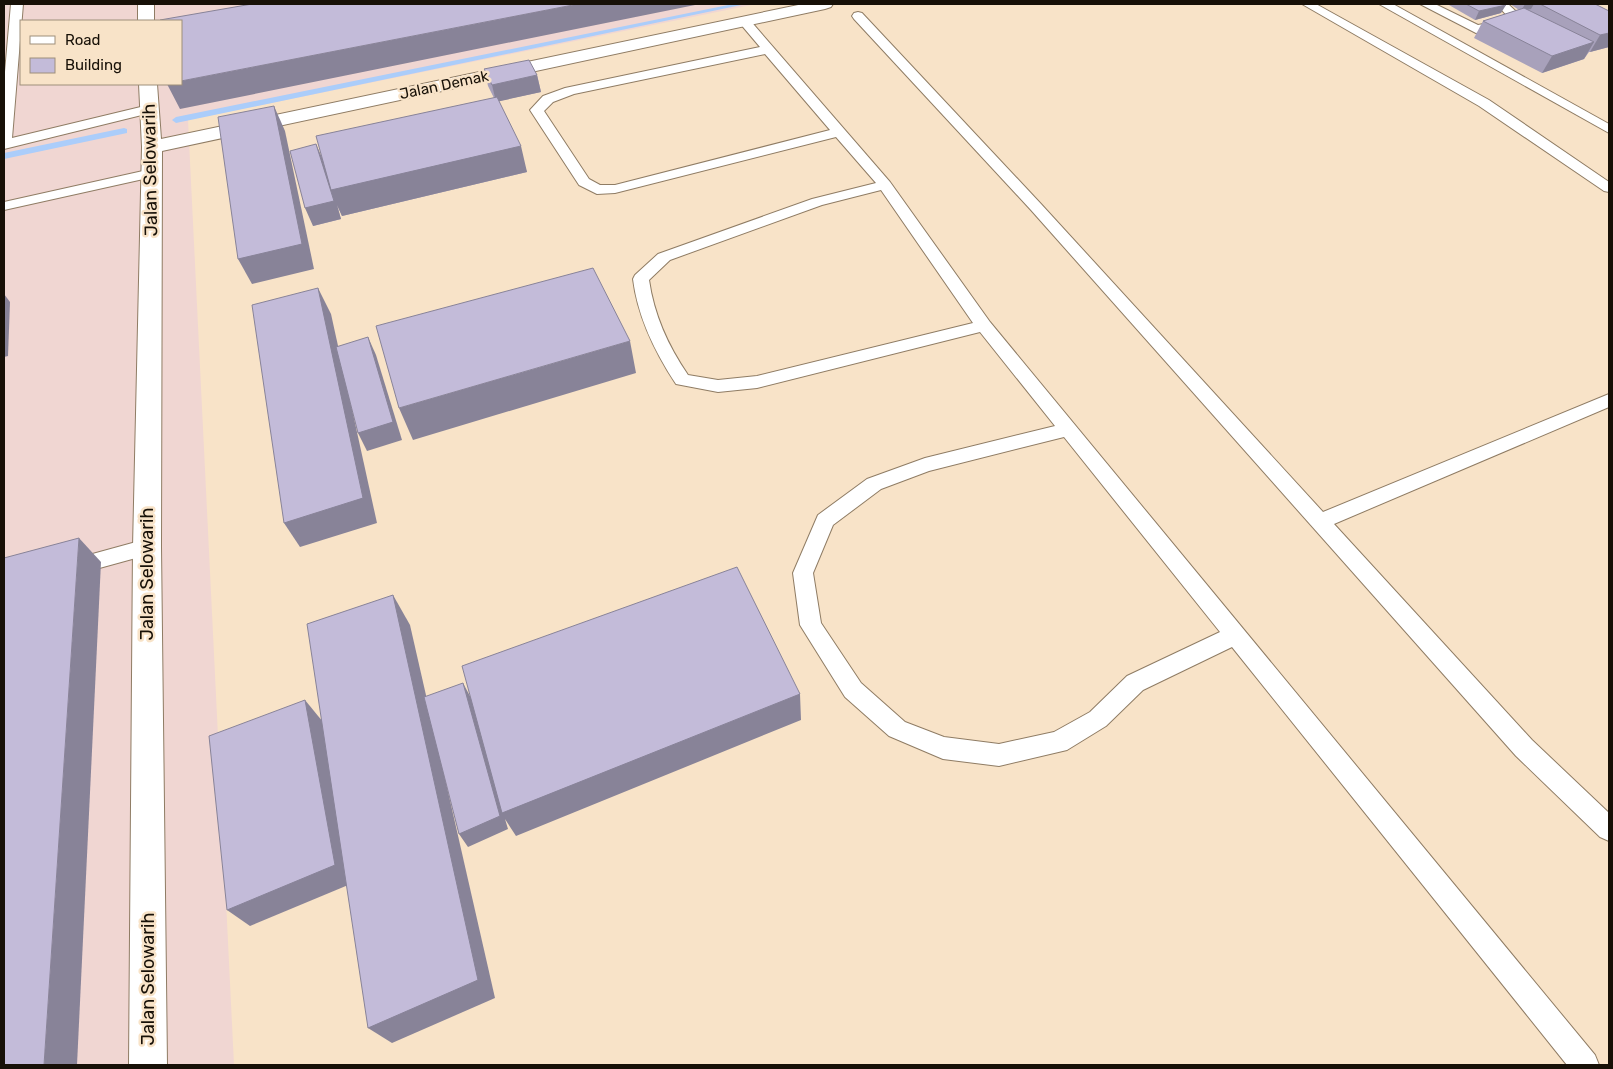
<svg xmlns="http://www.w3.org/2000/svg" width="1613" height="1069" font-family="Rubik,sans-serif">
	<style>
		.industrial { fill: #f0d6d2; fill-rule: evenodd }
		.lines { fill: none; stroke-linecap: round; stroke-linejoin: round }
		.stream { fill: #abcdfa; fill-rule: evenodd }
		.lane-casing { stroke: #8f7c64; stroke-width: 2 }
		.secondary-casing { stroke: #8f7c64; stroke-width: 2 }
		.lane { fill: #fff; fill-rule: evenodd }
		.secondary { fill: #fff; fill-rule: evenodd }
		.wall { fill: #a8a1bb }
		.shaded-wall { fill: #888398 }
		.building { fill: #c3bbd9; stroke: #888398 }
		.labels { text-anchor: middle; stroke-width: 5; stroke-linejoin: round; paint-order: stroke }
		.far-street-label { font-size: 15px; fill: #171007; stroke: #f8e3c8 }
		.street-label { font-size: 18px; fill: #171007; stroke: #f8e3c8 }
	</style>
	<rect width="100%" height="100%" fill="#f8e3c8"/>
	<path class="industrial" d="M 4,4 L 756,4 L 188,120 L 234,1065 L 4,1065 ZM 21,21 L 181,21 L 181,84 L 21,84 Z"/>
	<g class="lines">
		<g class="stream">
			<path d="M 733,4 L 746,4 L 176,123 L 172,120 L 176,117 Z"/>
			<path d="M 124,128 L 127,129 L 127,133 L 4,159 L 4,153 Z"/>
		</g>
		<defs>
			<g id="lane">
				<path d="M 11,4 L 23,4 L 12,138 L 149,105 L 156,109 L 154,112 L 4,149 L 4,83 Z"/>
				<path d="M 1302,4 L 1316,4 L 1489,100 L 1609,182 L 1609,192 L 1604,191 L 1479,106 Z"/>
				<path d="M 1379,4 L 1393,4 L 1609,124 L 1609,133 Z"/>
				<path d="M 1420,4 L 1435,4 L 1478,25 L 1505,20 L 1511,24 L 1505,28 L 1476,33 Z"/>
				<path d="M 1496,4 L 1508,4 L 1523,18 L 1535,26 L 1529,30 L 1515,24 Z"/>
				<path d="M 858,12 L 862,13 L 1041,204 L 1323,512 L 1609,394 L 1609,407 L 1334,524 L 1532,740 L 1609,813 L 1609,841 L 1600,837 L 1516,756 L 1031,210 L 854,19 L 852,16 L 854,13 Z"/>
				<path d="M 744,17 L 748,18 L 890,182 L 990,322 L 1595,1055 L 1599,1065 L 1567,1065 L 1232,647 L 1143,690 L 1106,726 L 1067,750 L 999,766 L 943,759 L 889,736 L 845,697 L 800,625 L 793,573 L 818,515 L 867,479 L 925,458 L 1055,426 L 980,332 L 757,388 L 718,392 L 676,384 C 655,352 638,318 633,279 L 635,275 L 658,254 L 812,199 L 876,183 L 836,137 L 615,193 L 597,194 L 579,185 L 530,110 L 543,96 L 565,88 L 760,47 L 738,21 ZM 765,54 L 830,130 L 615,185 L 600,185 L 589,179 L 544,111 L 553,102 L 574,94 ZM 881,190 L 973,323 L 757,376 L 718,380 L 688,375 C 668,346 654,315 649,280 L 670,260 L 822,205 ZM 1064,437 L 1220,632 L 1127,676 L 1090,712 L 1054,732 L 999,744 L 944,737 L 905,722 L 861,683 L 821,623 L 813,573 L 833,525 L 881,489 L 929,471 Z"/>
				<path d="M 152,169 L 157,170 L 159,173 L 157,176 L 4,210 L 4,202 Z"/>
				<path d="M 147,539 L 154,541 L 157,547 L 154,553 L 74,575 L 67,573 L 64,567 L 67,561 Z"/>
			</g>
			<g id="secondary">
				<rect x="138" y="4" width="16" height="17"/>
				<path d="M 803,4 L 833,4 L 831,7 L 825,9 L 162,151 L 161,547 L 167,1065 L 129,1065 L 133,547 L 142,147 L 139,84 L 157,84 L 161,139 Z"/>
			</g>
		</defs>
		<use href="#lane" class="lane-casing"/>
		<use href="#secondary" class="secondary-casing"/>
		<use href="#lane" class="lane"/>
		<use href="#secondary" class="secondary"/>
	</g>
	<g class="wall">
		<path d="M 1450,4 L 1504,4 L 1501,13 L 1475,20 L 1449,5 Z"/>
		<path d="M 1510,4 L 1595,4 L 1609,47 L 1590,52 L 1589,52 L 1584,59 L 1542,73 L 1474,38 L 1483,21 L 1519,10 Z"/>
		<path d="M 484,69 L 537,75 L 541,92 L 499,101 L 527,172 L 342,216 L 337,205 L 341,219 L 313,226 L 323,160 L 494,98 L 488,86 Z"/>
	</g>
	<g class="shaded-wall">
		<path d="M 578,4 L 700,4 L 180,109 L 167,84 L 181,84 L 181,81 Z"/>
		<path d="M 1525,4 L 1534,4 L 1531,9 L 1521,11 Z"/>
		<path d="M 1506,5 L 1501,13 L 1475,20 L 1479,11 Z"/>
		<path d="M 1609,33 L 1609,47 L 1590,52 L 1600,35 Z"/>
		<path d="M 1594,42 L 1584,59 L 1542,73 L 1552,56 Z"/>
		<path d="M 537,75 L 541,92 L 496,102 L 492,85 Z"/>
		<path d="M 274,106 L 285,131 L 314,269 L 252,284 L 238,259 Z"/>
		<path d="M 316,144 L 324,162 L 521,146 L 527,172 L 342,216 L 337,205 L 341,219 L 313,226 L 305,208 Z"/>
		<path d="M 318,288 L 331,314 L 377,523 L 300,547 L 284,523 Z"/>
		<path d="M 4,294 L 10,302 L 8,356 L 4,357 Z"/>
		<path d="M 368,337 L 376,355 L 402,440 L 367,451 L 358,433 Z"/>
		<path d="M 630,341 L 636,373 L 413,440 L 399,408 Z"/>
		<path d="M 79,538 L 101,562 L 77,1065 L 44,1065 Z"/>
		<path d="M 393,595 L 410,625 L 495,998 L 392,1043 L 368,1028 Z"/>
		<path d="M 463,683 L 471,698 L 800,694 L 801,720 L 516,836 L 505,819 L 508,829 L 468,847 L 459,834 Z"/>
		<path d="M 305,700 L 323,722 L 353,883 L 250,926 L 227,910 Z"/>
	</g>
	<g class="building">
		<path d="M 252,4 L 578,4 L 181,81 L 181,21 L 160,21 L 160,20 Z"/>
		<path d="M 1466,4 L 1504,4 L 1506,5 L 1479,11 Z"/>
		<path d="M 1540,4 L 1595,4 L 1609,11 L 1609,33 L 1600,35 Z"/>
		<path d="M 1524,8 L 1594,42 L 1552,56 L 1483,21 Z"/>
		<path d="M 529,60 L 537,75 L 492,85 L 484,69 Z"/>
		<path d="M 497,97 L 521,146 L 331,190 L 316,136 Z"/>
		<path d="M 274,106 L 302,244 L 238,259 L 218,117 Z"/>
		<path d="M 316,144 L 334,201 L 305,208 L 290,151 Z"/>
		<path d="M 593,268 L 630,341 L 399,408 L 376,326 Z"/>
		<path d="M 318,288 L 363,498 L 284,523 L 252,305 Z"/>
		<path d="M 368,337 L 393,422 L 358,433 L 336,347 Z"/>
		<path d="M 79,538 L 44,1065 L 4,1065 L 4,558 Z"/>
		<path d="M 737,567 L 800,694 L 502,813 L 462,666 Z"/>
		<path d="M 393,595 L 478,980 L 368,1028 L 307,624 Z"/>
		<path d="M 463,683 L 500,816 L 459,834 L 424,697 Z"/>
		<path d="M 305,700 L 335,865 L 227,910 L 209,736 Z"/>
	</g>
	<g class="labels">
		<g class="far-street-label">
			<text transform="translate(444 85) rotate(-12)" y="5">Jalan Demak</text>
		</g>
		<g class="street-label">
			<text transform="translate(150 170) rotate(-91)" y="6">Jalan Selowarih</text>
			<text transform="translate(147 574) rotate(-90)" y="6">Jalan Selowarih</text>
			<text transform="translate(148 979) rotate(-90)" y="6">Jalan Selowarih</text>
		</g>
	</g>
	<rect width="1613" height="1069" fill="none" stroke="#171007" stroke-width="10"/>
	<rect x="20" y="20" width="162" height="65" fill="#f8e3c8" stroke="#9e8f7b"/>
	<rect x="30" y="36" width="25" height="8" fill="#ffffff" stroke="#9e8f7b"/>
	<text x="65" y="45" font-size="15" fill="#171007">Road</text>
	<rect x="30" y="58" width="25" height="15" fill="#c3bbd9" stroke="#9e8f7b"/>
	<text x="65" y="70" font-size="15" fill="#171007">Building</text>
</svg>
